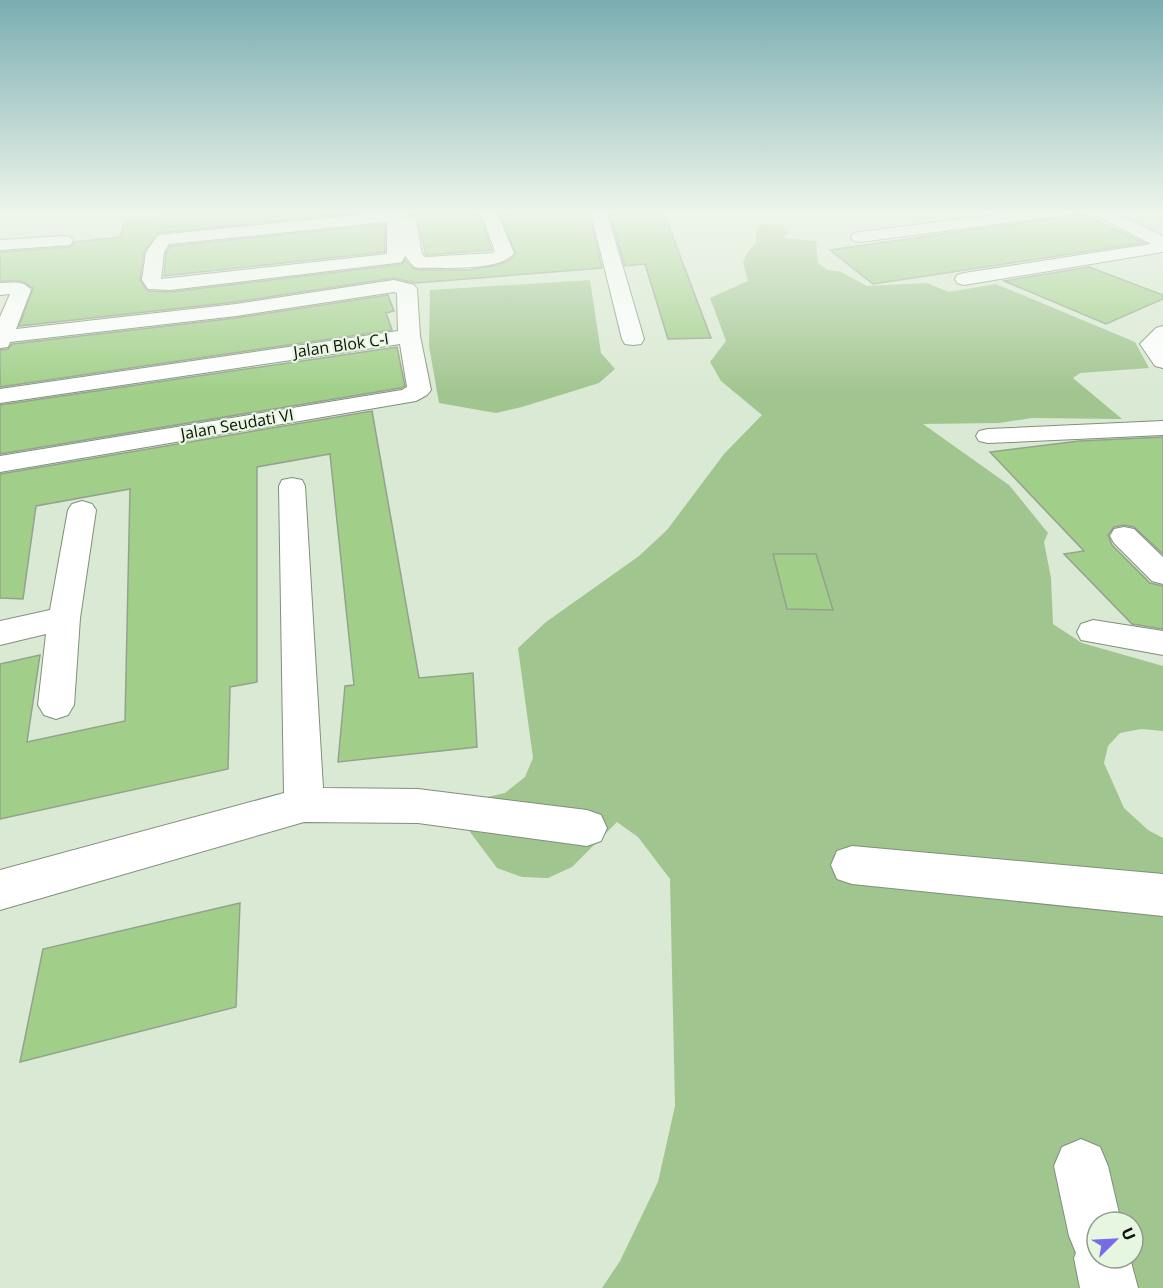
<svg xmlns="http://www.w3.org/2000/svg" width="1163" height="1288" font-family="'Open Sans',sans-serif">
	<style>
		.green { fill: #a1c58f; fill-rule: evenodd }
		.building { fill: #a1cf89; stroke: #94a28d; stroke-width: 1.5 }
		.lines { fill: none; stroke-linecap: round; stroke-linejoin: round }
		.street-casing { stroke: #818f7b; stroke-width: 2 }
		.street { fill: #fff; fill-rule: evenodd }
		.labels { text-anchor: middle; stroke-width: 4.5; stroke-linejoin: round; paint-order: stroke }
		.far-street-label { font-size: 16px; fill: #0d120b; stroke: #e7f6e0 }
	</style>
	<rect width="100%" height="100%" fill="#dae9d3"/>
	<g class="green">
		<path d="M 762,224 L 781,226 L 789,232 L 783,238 L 816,241 L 818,263 L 828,270 L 841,272 L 867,286 L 927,283 L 949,292 L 996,284 L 1135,342 L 1149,368 L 1080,373 L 1073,378 L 1122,419 L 1032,418 L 999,423 L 923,424 L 1009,485 L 1048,533 L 1044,542 L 1051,578 L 1053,624 L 1082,643 L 1163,666 L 1163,731 L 1141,729 L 1120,733 L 1108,746 L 1104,763 L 1124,808 L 1148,830 L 1163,838 L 1163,1288 L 602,1288 L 620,1261 L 658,1182 L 675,1106 L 670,879 L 638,837 L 617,822 L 572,867 L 548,878 L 522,877 L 497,868 L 455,812 L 478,799 L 505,793 L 525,777 L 533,758 L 518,648 L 546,622 L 639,556 L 667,530 L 724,454 L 762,415 L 721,381 L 710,362 L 726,341 L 710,298 L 748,281 L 743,263 L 747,253 L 756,243 L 756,234 ZM 1097,1222 L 1133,1222 L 1133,1258 L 1097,1258 Z"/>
		<path d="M 590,280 L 601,353 L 615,369 L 599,383 L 522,407 L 496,413 L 439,403 L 429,346 L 430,290 Z"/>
	</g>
	<g class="building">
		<path d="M 160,213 L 362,213 L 158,233 L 144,252 L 140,280 L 148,291 L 170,292 L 396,265 L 402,264 L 405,260 L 412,268 L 420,270 L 470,270 L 497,265 L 508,261 L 516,254 L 499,213 L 589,213 L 602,268 L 415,283 L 394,278 L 236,302 L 19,326 L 33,288 L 21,281 L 0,281 L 0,252 L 70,247 L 75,242 L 120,237 L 125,222 L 159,219 Z"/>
		<path d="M 405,213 L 479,213 L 492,250 L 426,255 L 417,217 Z"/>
		<path d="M 609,213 L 664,213 L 711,338 L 668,339 L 645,264 L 625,266 Z"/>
		<path d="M 1082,214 L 1144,243 L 873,284 L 830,250 Z"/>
		<path d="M 385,224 L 385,252 L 164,276 L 166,253 L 170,246 Z"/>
		<path d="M 1089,267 L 1163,295 L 1163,299 L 1106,324 L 1004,281 Z"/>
		<path d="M 388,295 L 394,311 L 386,313 L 392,330 L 0,387 L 0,350 L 8,349 L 12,344 L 236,318 Z"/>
		<path d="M 397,347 L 405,386 L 401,388 L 0,454 L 0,405 Z"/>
		<path d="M 372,411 L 419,678 L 473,673 L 477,747 L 338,762 L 345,686 L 354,685 L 330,454 L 257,467 L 257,682 L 230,687 L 228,769 L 0,819 L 0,664 L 40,655 L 27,742 L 125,721 L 130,489 L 36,506 L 23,599 L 0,598 L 0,474 Z"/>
		<path d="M 1163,437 L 1163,554 L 1134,527 L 1124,525 L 1114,527 L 1108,535 L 1112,545 L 1150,583 L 1163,586 L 1163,629 L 1132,624 L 1064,554 L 1084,551 L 990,452 L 1079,441 Z"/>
		<path d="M 773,554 L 816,554 L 833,610 L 787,609 Z"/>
		<path d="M 240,903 L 236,1007 L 20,1062 L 43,949 Z"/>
	</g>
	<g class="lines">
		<defs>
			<g id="street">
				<path d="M 380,213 L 403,213 L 403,217 L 415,217 L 422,254 L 425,257 L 493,253 L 495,251 L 481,213 L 497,213 L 514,253 C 500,272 442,267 420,268 L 414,267 L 405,256 L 402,262 L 396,263 L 170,290 L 148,289 L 142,280 L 146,252 L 158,235 ZM 387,222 L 387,254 L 161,279 L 164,252 L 169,244 Z"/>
				<path d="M 591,213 L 607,213 L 644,339 L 641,344 L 633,345 L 625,344 L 622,339 Z"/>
				<path d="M 1009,213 L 1051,213 L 1043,218 L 860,242 L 854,241 L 851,237 L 854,233 L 860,232 Z"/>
				<path d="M 1095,213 L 1115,213 L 1163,236 L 1163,252 L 964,285 L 957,283 L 955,279 L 957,275 L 964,273 L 1151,244 L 1097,216 Z"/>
				<path d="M 64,236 L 70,237 L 73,241 L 70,245 L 0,250 L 0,240 Z"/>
				<path d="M 394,280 L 414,285 L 417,289 L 420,336 L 431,390 L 427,395 L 416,401 L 0,472 L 0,456 L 402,390 L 407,387 L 400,344 L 0,403 L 0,389 L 398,331 L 397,293 L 394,292 L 236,316 L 10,342 L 8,347 L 0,348 L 0,317 L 10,294 L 0,295 L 0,283 C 11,283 24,280 31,290 L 16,329 L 236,304 Z"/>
				<path d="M 1163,326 L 1163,368 L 1155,366 L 1140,344 L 1156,328 Z"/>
				<path d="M 1163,421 L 1163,435 L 988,443 L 979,441 L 976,436 L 979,431 L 988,429 Z"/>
				<path d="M 292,478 L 302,480 L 305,486 L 323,788 L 418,789 L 587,810 L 601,815 L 607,828 L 601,841 L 587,846 L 418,823 L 304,822 L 0,910 L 0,870 L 284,793 L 279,486 L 282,480 Z"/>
				<path d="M 82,501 L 92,504 L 96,510 L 80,618 L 74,705 L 68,715 L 56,719 L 44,715 L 38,705 L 46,634 L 0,645 L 0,621 L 50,610 L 68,510 L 72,504 Z"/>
				<path d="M 1124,527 L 1134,529 L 1163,557 L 1163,584 L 1152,581 L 1114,543 L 1110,536 L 1114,529 Z"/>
				<path d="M 1093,620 L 1163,631 L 1163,655 L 1081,640 L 1077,632 L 1081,624 Z"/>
				<path d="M 852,846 L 1163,874 L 1163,916 L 852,884 L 837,879 L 831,865 L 837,851 Z"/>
				<path d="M 1081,1139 L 1100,1147 L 1108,1166 L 1121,1222 L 1097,1222 L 1097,1258 L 1130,1258 L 1138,1288 L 1080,1288 L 1074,1258 L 1076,1253 L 1069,1236 L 1054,1166 L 1062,1147 Z"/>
			</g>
		</defs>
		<use href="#street" class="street-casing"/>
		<use href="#street" class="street"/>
	</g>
	<linearGradient id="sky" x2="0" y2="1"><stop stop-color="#7aadb1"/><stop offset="0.54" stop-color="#eef5eb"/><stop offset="1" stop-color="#eef5eb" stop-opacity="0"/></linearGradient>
	<rect width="1163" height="393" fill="url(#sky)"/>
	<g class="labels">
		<g class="far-street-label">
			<text transform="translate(341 345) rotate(-8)" y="6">Jalan Blok C-I</text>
			<text transform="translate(237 424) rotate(-10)" y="6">Jalan Seudati VI</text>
		</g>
	</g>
	<g transform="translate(1115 1240) rotate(66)"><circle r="28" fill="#e7f6e0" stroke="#909b8b" stroke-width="1.5"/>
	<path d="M0-4.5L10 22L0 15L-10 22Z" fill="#796ae5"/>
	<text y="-9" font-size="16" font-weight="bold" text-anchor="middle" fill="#0d120b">U</text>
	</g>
</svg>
